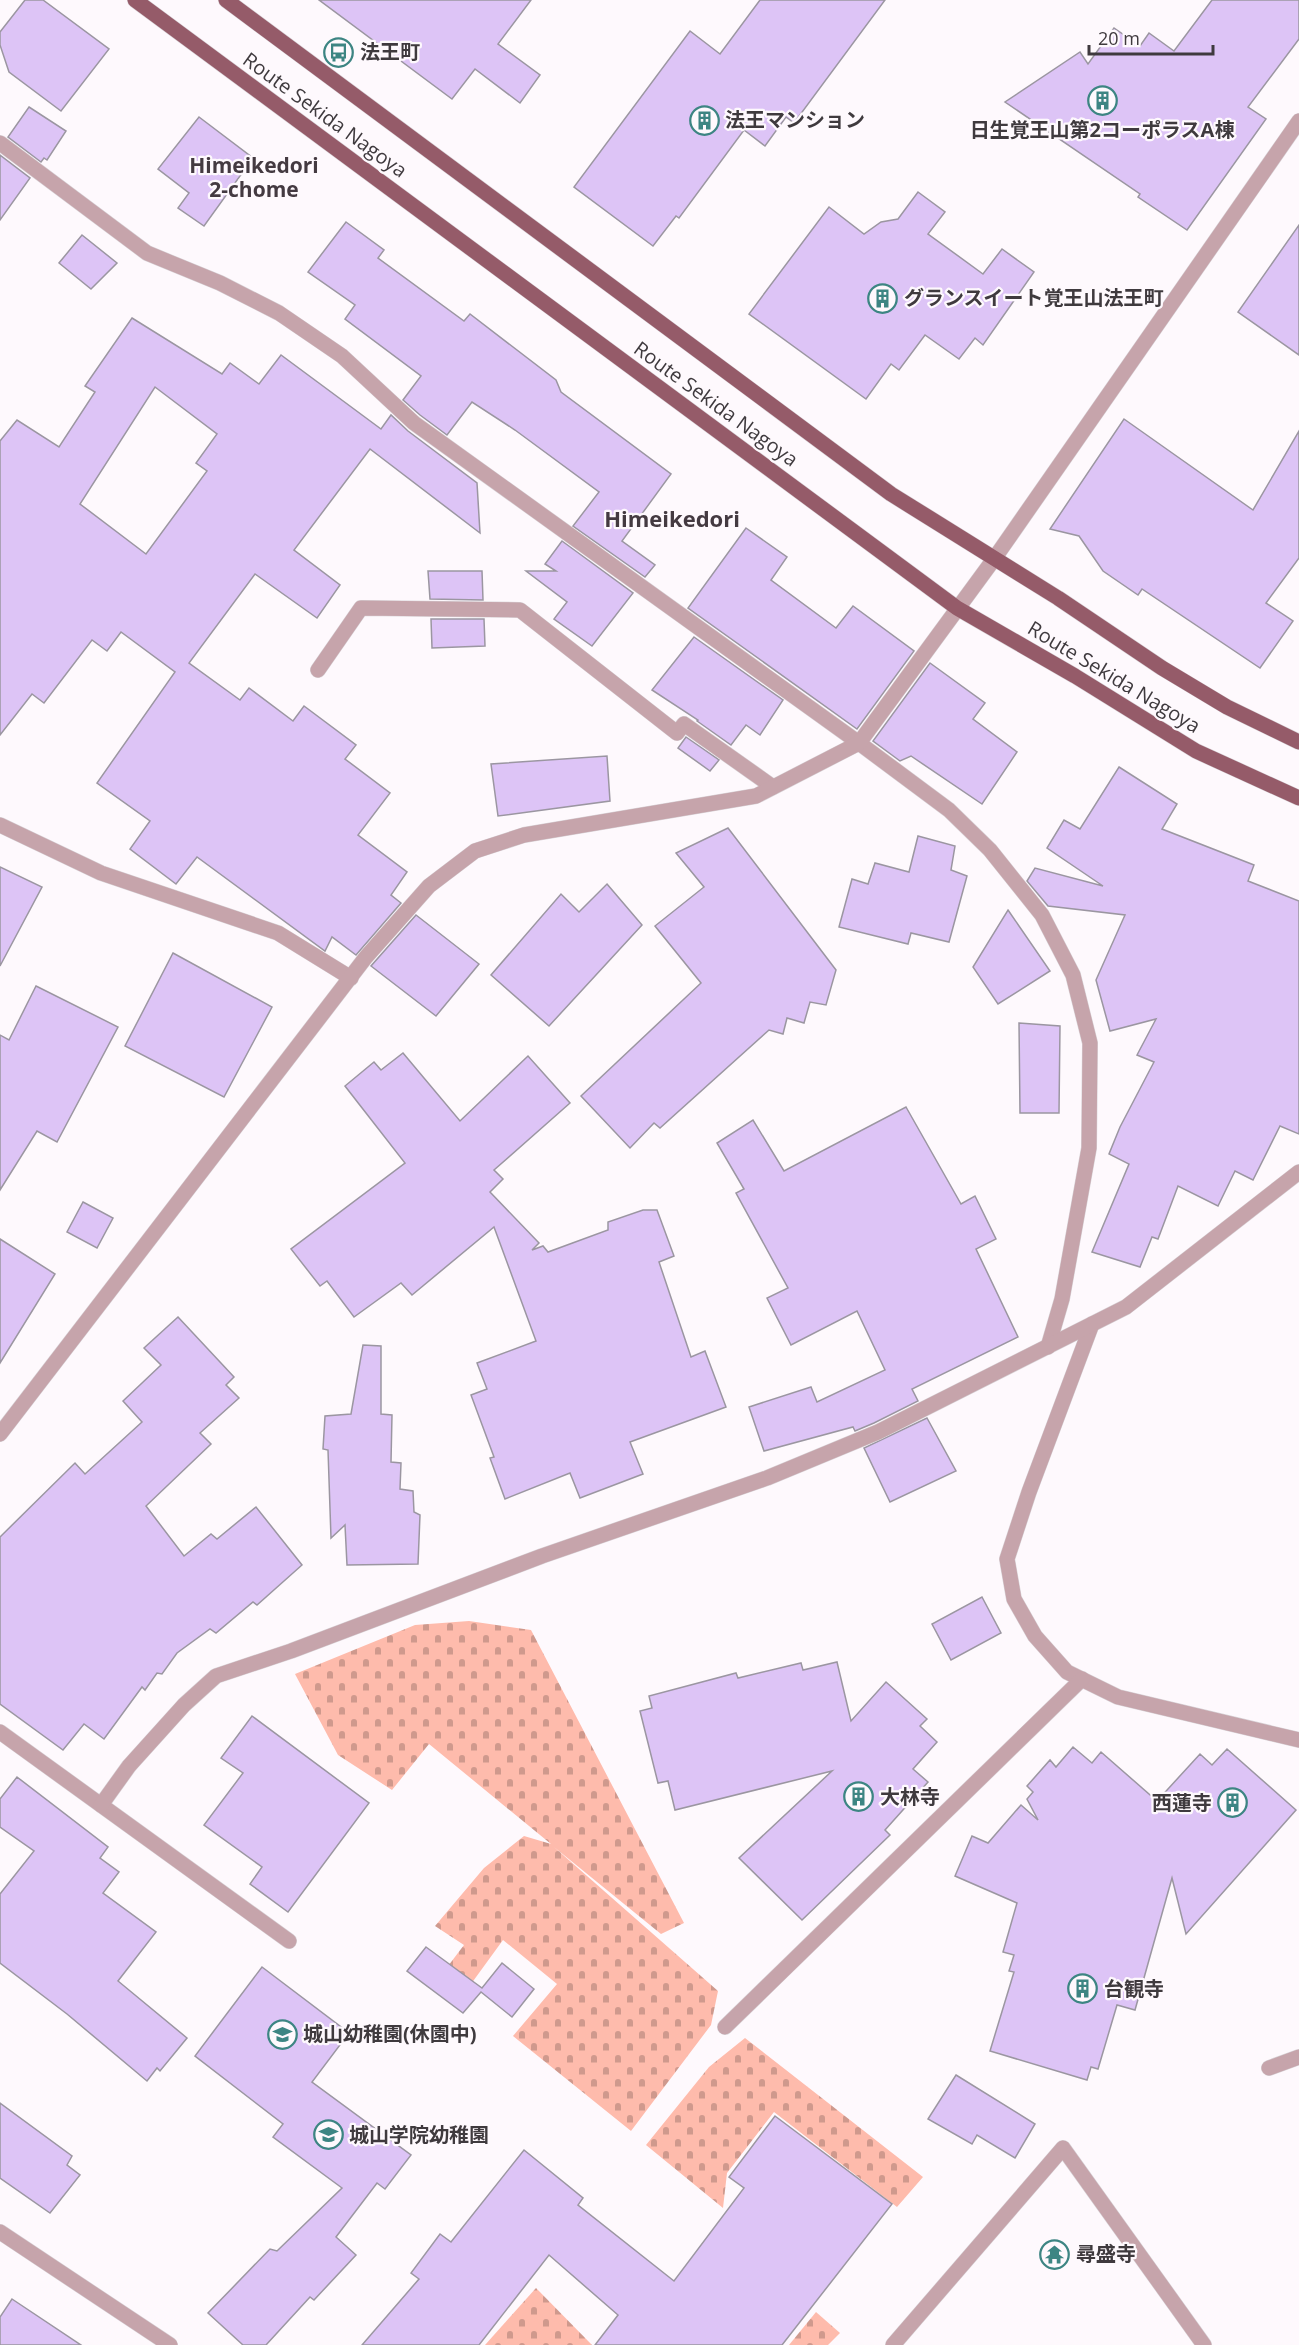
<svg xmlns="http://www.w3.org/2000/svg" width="1299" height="2345" font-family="'Open Sans','Noto Sans JP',sans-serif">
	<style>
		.cemetery { fill: url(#cemetery-stones) }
		.building { fill: #ddc4f6; stroke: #9b96a1; stroke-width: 1.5; fill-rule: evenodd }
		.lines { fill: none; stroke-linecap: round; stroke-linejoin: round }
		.minor-casing { stroke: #d8d3d7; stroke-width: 16 }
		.major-casing { stroke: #d8d3d7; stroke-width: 16 }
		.minor { stroke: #c6a4ab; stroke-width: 15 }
		.major { stroke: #955b69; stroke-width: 15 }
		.labels { text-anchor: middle; stroke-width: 4.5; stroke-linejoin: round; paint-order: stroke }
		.poi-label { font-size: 20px; font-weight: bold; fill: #3f3a3e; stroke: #fef9fd; text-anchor: start }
		.street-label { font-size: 20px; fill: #3f3a3e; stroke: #fef9fd }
		.neighbourhood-label { font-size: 21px; font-weight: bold; fill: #443a41; stroke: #fef9fd }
		.quarter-label { font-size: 22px; font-weight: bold; fill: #443a41; stroke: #fef9fd }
	</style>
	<defs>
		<pattern id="cemetery-stones" width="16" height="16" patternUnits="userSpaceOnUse" patternTransform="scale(1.5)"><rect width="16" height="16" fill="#febbac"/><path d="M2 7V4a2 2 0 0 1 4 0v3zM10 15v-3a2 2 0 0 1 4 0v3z" fill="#cf998d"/></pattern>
	</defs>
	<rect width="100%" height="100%" fill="#fef9fd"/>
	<g class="cemetery">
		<path d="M 469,1621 L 531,1630 L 684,1923 L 661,1934 L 554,1847 L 718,1991 L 711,2025 L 631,2131 L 513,2036 L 557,1984 L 503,1940 L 463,1995 L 439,1978 L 464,1945 L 435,1926 L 484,1868 L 524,1836 L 551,1844 L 429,1744 L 392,1790 L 338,1755 L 295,1674 L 415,1625 Z"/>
		<path d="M 745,2038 L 923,2177 L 897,2207 L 774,2112 L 727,2173 L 723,2208 L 646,2145 L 709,2067 Z"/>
		<path d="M 536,2288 L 592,2345 L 485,2345 Z"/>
		<path d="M 816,2312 L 840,2333 L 828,2345 L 789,2345 Z"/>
	</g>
	<g class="building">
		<path d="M 25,0 L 43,0 L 109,49 L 61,111 L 9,72 L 0,45 L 0,32 Z"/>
		<path d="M 319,0 L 531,0 L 498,44 L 540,75 L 520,103 L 475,69 L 452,99 Z"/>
		<path d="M 760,0 L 885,0 L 794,123 L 786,117 L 765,146 L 744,130 L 679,218 L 676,216 L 653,246 L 574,187 L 690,31 L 720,54 Z"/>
		<path d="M 1212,0 L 1299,0 L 1299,39 L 1248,107 L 1266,119 L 1187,230 L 1138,197 L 1140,194 L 1005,102 L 1080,52 L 1088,64 L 1114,28 L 1140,46 L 1149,33 L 1174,51 Z"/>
		<path d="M 29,107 L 66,131 L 47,160 L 44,158 L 41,162 L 8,137 Z"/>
		<path d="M 199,117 L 253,158 L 204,226 L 178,208 L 189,193 L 158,169 Z"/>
		<path d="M 0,155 L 30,178 L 0,220 Z"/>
		<path d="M 918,192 L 945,212 L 928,234 L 983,274 L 1002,249 L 1034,272 L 983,345 L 975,338 L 959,359 L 925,335 L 899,370 L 891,364 L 866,399 L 749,314 L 829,207 L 864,234 L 881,222 L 898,219 Z"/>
		<path d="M 346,222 L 384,250 L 378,258 L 464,321 L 470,314 L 556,380 L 561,392 L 671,474 L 622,541 L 655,565 L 645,577 L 573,526 L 599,492 L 515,430 L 472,402 L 447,435 L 420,415 L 403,400 L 421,376 L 345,319 L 355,305 L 308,272 Z"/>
		<path d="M 1299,225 L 1299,355 L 1238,312 Z"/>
		<path d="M 82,235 L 117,263 L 91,289 L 59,263 Z"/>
		<path d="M 132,318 L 222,374 L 230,363 L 259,384 L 281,355 L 381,429 L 391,415 L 408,431 L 477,483 L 480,533 L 370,449 L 294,550 L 340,585 L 317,618 L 255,574 L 189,663 L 240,700 L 249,688 L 293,721 L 304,706 L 356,745 L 345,759 L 390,793 L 358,835 L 407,872 L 391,895 L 401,903 L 356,955 L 332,937 L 325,951 L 197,857 L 176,884 L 130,849 L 150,821 L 97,783 L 175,672 L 121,632 L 107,651 L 92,640 L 44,703 L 32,694 L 0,735 L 0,441 L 17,420 L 59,447 L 95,392 L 85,386 ZM 155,387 L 217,434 L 196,463 L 207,471 L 146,554 L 80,504 Z"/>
		<path d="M 1124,419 L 1253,510 L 1299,431 L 1299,558 L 1266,603 L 1293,621 L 1260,668 L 1142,589 L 1138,595 L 1103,571 L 1079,536 L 1050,529 Z"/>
		<path d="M 746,528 L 787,557 L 771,580 L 836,628 L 853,606 L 914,651 L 857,729 L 688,608 Z"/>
		<path d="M 562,541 L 633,593 L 592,646 L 554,619 L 567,602 L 526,571 L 556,571 L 545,564 Z"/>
		<path d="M 428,571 L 482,571 L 483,600 L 430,599 Z"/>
		<path d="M 431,619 L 484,619 L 485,646 L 432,648 Z"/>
		<path d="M 694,637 L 783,700 L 760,735 L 746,725 L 731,745 L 697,721 L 698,720 L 652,690 Z"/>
		<path d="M 930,663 L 985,703 L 973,719 L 1017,752 L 982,804 L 911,756 L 900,761 L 873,741 Z"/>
		<path d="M 686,737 L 719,760 L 710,771 L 678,748 Z"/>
		<path d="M 607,756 L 610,801 L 498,816 L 491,764 Z"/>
		<path d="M 1119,767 L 1177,804 L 1162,829 L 1254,865 L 1248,881 L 1299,901 L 1299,1134 L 1280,1126 L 1253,1180 L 1235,1171 L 1218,1206 L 1178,1186 L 1158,1239 L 1152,1237 L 1140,1267 L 1092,1252 L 1129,1164 L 1109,1154 L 1120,1127 L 1154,1062 L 1137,1055 L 1156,1019 L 1110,1031 L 1096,980 L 1125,915 L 1048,906 L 1027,881 L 1035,868 L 1103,886 L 1047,848 L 1064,820 L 1080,829 Z"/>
		<path d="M 728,828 L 836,970 L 826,1005 L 810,1002 L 804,1023 L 787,1018 L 783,1034 L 769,1030 L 660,1128 L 654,1123 L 630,1148 L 581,1096 L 701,983 L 655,926 L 704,887 L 676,853 Z"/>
		<path d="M 918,836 L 955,846 L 951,870 L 967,876 L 949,942 L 911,933 L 908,944 L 839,927 L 852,879 L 868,884 L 875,863 L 909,872 Z"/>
		<path d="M 0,867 L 42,887 L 0,966 Z"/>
		<path d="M 607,884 L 642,925 L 549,1026 L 491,975 L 561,894 L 579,912 Z"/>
		<path d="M 1008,910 L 1050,971 L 998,1004 L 973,967 Z"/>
		<path d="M 416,915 L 479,964 L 436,1016 L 371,966 Z"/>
		<path d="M 173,953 L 272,1007 L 224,1097 L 125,1046 Z"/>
		<path d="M 36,986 L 118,1027 L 57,1142 L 37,1131 L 0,1190 L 0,1035 L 9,1040 Z"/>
		<path d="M 1019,1023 L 1060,1026 L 1059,1113 L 1020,1113 Z"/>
		<path d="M 403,1053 L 460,1121 L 528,1056 L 570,1103 L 494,1170 L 503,1179 L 490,1192 L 539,1243 L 532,1250 L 543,1246 L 548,1252 L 608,1230 L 608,1222 L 643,1210 L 657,1210 L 674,1256 L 659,1262 L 691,1357 L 705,1351 L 726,1407 L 630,1442 L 643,1474 L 580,1498 L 570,1473 L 505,1499 L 490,1458 L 494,1457 L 471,1395 L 487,1389 L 477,1363 L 536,1341 L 494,1227 L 412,1295 L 401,1283 L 354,1317 L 327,1281 L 320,1286 L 291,1249 L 405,1163 L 345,1086 L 374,1062 L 381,1070 Z"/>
		<path d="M 906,1107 L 961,1204 L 975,1196 L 996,1239 L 976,1249 L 1018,1337 L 912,1389 L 918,1401 L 874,1423 L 855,1431 L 853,1427 L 764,1451 L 749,1407 L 811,1387 L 817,1402 L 885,1370 L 857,1311 L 791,1345 L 767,1298 L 788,1288 L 736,1193 L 744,1189 L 717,1143 L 753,1120 L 784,1171 Z"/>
		<path d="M 83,1202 L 113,1218 L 97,1248 L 67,1232 Z"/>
		<path d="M 0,1239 L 55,1274 L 0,1363 Z"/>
		<path d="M 178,1317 L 234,1377 L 226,1385 L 239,1398 L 200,1433 L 211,1444 L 146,1506 L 184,1556 L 211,1534 L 217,1539 L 256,1507 L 302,1565 L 257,1605 L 253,1602 L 216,1633 L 210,1629 L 177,1653 L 162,1674 L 157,1673 L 145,1690 L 142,1687 L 104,1739 L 84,1724 L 63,1750 L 0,1704 L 0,1537 L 75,1463 L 85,1474 L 142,1422 L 123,1401 L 161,1365 L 144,1348 Z"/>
		<path d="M 363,1345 L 381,1346 L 381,1414 L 392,1415 L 391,1462 L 401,1463 L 400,1489 L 413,1491 L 414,1512 L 420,1515 L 418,1564 L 347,1565 L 345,1525 L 331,1538 L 328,1450 L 323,1449 L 325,1416 L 351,1414 Z"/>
		<path d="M 927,1418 L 956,1471 L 890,1502 L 864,1448 Z"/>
		<path d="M 982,1597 L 1001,1633 L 951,1660 L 932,1624 Z"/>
		<path d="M 837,1662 L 851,1721 L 886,1682 L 927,1719 L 920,1726 L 937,1742 L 913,1769 L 928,1782 L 885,1830 L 890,1835 L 802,1920 L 739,1858 L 832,1771 L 675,1810 L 668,1781 L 658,1783 L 640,1711 L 652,1708 L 649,1696 L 736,1673 L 738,1678 L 801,1663 L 803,1670 Z"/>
		<path d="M 252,1716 L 369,1803 L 288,1912 L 250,1884 L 262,1867 L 204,1825 L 243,1773 L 221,1758 Z"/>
		<path d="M 1073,1747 L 1092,1763 L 1101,1752 L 1157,1801 L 1200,1754 L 1212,1765 L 1227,1749 L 1296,1810 L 1186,1934 L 1172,1878 L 1135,2010 L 1117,2005 L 1098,2069 L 1091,2067 L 1087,2080 L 990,2051 L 1014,1972 L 1009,1971 L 1014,1955 L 1003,1952 L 1017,1903 L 955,1876 L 972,1836 L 988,1843 L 1021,1805 L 1038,1820 L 1027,1799 L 1033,1792 L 1027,1786 L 1050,1760 L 1056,1767 Z"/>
		<path d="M 17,1777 L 108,1847 L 100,1858 L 119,1872 L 103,1893 L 156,1932 L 118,1981 L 187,2038 L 160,2071 L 157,2068 L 147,2081 L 67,2014 L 0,1963 L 0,1894 L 34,1851 L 0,1827 L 0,1799 Z"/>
		<path d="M 426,1947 L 482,1988 L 502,1963 L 534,1989 L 512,2017 L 481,1992 L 463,2013 L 407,1971 Z"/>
		<path d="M 262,1967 L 349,2033 L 312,2082 L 411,2155 L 385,2189 L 377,2183 L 336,2237 L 356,2255 L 314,2300 L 310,2297 L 266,2345 L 243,2345 L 208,2313 L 270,2249 L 277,2251 L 342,2188 L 273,2137 L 283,2124 L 195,2056 Z"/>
		<path d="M 956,2075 L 1035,2124 L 1015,2158 L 977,2135 L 972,2144 L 928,2119 Z"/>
		<path d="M 0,2103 L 72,2156 L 67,2165 L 80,2175 L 50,2213 L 0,2178 Z"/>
		<path d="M 775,2116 L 892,2204 L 782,2345 L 595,2345 L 618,2315 L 549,2255 L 479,2345 L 362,2345 L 419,2279 L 411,2273 L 440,2234 L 451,2242 L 524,2150 L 583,2198 L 578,2205 L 674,2281 L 744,2188 L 729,2177 Z"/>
		<path d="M 12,2299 L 81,2345 L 0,2345 L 0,2317 Z"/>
	</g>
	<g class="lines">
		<defs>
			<g id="minor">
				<path d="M 0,143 L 147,253 L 220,283 L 279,313 L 342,356 L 414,423 L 859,743 L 949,810 L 990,850 L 1042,915 L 1073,975 L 1090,1043 L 1089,1148 L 1062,1299 L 1048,1347"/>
				<path d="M 318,670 L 361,608 L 520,610 L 677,733 L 684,724 L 773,787"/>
				<path d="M 0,825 L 101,873 L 278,933 L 351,978"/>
				<path d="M 1092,1324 L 1029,1492 L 1007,1559 L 1014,1599 L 1035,1636 L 1067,1672 L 1118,1697 L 1299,1740"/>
				<path d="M 0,1434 L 366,957 L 429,886 L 475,851 L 524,835 L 756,796 L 859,743 L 994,559 L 1299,121"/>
				<path d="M 0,1732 L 289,1941"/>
				<path d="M 101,1805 L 129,1766 L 184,1705 L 216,1676 L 291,1651 L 542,1556 L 767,1478 L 878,1432 L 1126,1307 L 1299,1172"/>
				<path d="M 725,2027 L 1082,1679"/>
				<path d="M 1269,2068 L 1299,2057"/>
				<path d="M 0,2232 L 170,2345"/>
				<path d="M 893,2345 L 1063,2148 L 1204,2345"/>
			</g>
			<g id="major">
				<path d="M 135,0 L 957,608 L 1075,676 L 1196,751 L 1299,798"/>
				<path d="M 226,0 L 891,494 L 1058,598 L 1162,668 L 1227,707 L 1299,742"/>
			</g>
		</defs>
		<use href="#minor" class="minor-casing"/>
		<use href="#major" class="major-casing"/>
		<use href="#minor" class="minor"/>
		<use href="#major" class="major"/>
	</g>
	<defs>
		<symbol id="bus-ring" viewBox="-11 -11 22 22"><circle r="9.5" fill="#fef9fd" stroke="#3d8583" stroke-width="1.5"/><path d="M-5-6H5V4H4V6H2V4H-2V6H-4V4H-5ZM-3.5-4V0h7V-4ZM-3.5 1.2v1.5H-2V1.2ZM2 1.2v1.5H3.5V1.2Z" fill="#3d8583"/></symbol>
		<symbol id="building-ring" viewBox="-11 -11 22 22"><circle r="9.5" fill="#fef9fd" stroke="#3d8583" stroke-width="1.5"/><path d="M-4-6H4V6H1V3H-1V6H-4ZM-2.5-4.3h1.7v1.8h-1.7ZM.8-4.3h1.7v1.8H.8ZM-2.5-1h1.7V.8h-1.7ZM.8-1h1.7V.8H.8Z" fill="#3d8583"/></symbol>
		<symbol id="school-ring" viewBox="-11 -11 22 22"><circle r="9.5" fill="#fef9fd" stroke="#3d8583" stroke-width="1.5"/><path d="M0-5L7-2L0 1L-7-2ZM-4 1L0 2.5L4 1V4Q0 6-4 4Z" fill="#3d8583"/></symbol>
		<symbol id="temple-ring" viewBox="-11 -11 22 22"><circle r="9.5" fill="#fef9fd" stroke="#3d8583" stroke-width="1.5"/><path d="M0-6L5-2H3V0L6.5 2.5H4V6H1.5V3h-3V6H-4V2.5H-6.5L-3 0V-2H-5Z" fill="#3d8583"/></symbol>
	</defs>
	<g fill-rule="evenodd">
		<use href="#bus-ring" x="322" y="36" width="33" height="33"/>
		<use href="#building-ring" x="1086" y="84" width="33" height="33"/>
		<use href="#building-ring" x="688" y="104" width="33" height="33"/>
		<use href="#building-ring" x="866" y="282" width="33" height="33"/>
		<use href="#building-ring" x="842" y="1780" width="33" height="33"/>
		<use href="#building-ring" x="1216" y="1786" width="33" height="33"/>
		<use href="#building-ring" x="1066" y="1972" width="33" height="33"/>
		<use href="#school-ring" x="266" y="2018" width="33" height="33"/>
		<use href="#school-ring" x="312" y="2118" width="33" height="33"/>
		<use href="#temple-ring" x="1038" y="2238" width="33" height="33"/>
	</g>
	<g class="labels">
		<g class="poi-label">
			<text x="360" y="59">法王町</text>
			<text x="725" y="127">法王マンション</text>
			<text x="1102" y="137" text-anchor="middle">日生覚王山第2コーポラスA棟</text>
			<text x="904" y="305">グランスイート覚王山法王町</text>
			<text x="880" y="1804">大林寺</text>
			<text x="1212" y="1810" text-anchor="end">西蓮寺</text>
			<text x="1104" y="1996">台観寺</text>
			<text x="303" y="2041">城山幼稚園(休園中)</text>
			<text x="349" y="2142">城山学院幼稚園</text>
			<text x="1076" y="2261">尋盛寺</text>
		</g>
		<g class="street-label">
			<text transform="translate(325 115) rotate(36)" y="7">Route Sekida Nagoya</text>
			<text transform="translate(716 404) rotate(36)" y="7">Route Sekida Nagoya</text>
			<text transform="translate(1114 677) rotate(31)" y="7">Route Sekida Nagoya</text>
		</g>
		<g class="neighbourhood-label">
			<text x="254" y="173">Himeikedori<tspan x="254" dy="24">2-chome</tspan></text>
		</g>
		<g class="quarter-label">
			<text x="672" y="527">Himeikedori</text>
		</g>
	</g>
	<path d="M1089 45v9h124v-9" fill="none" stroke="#3f3a3e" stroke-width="3"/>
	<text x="1098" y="45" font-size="18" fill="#3f3a3e" stroke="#fef9fd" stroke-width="4.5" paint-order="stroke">20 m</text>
</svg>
